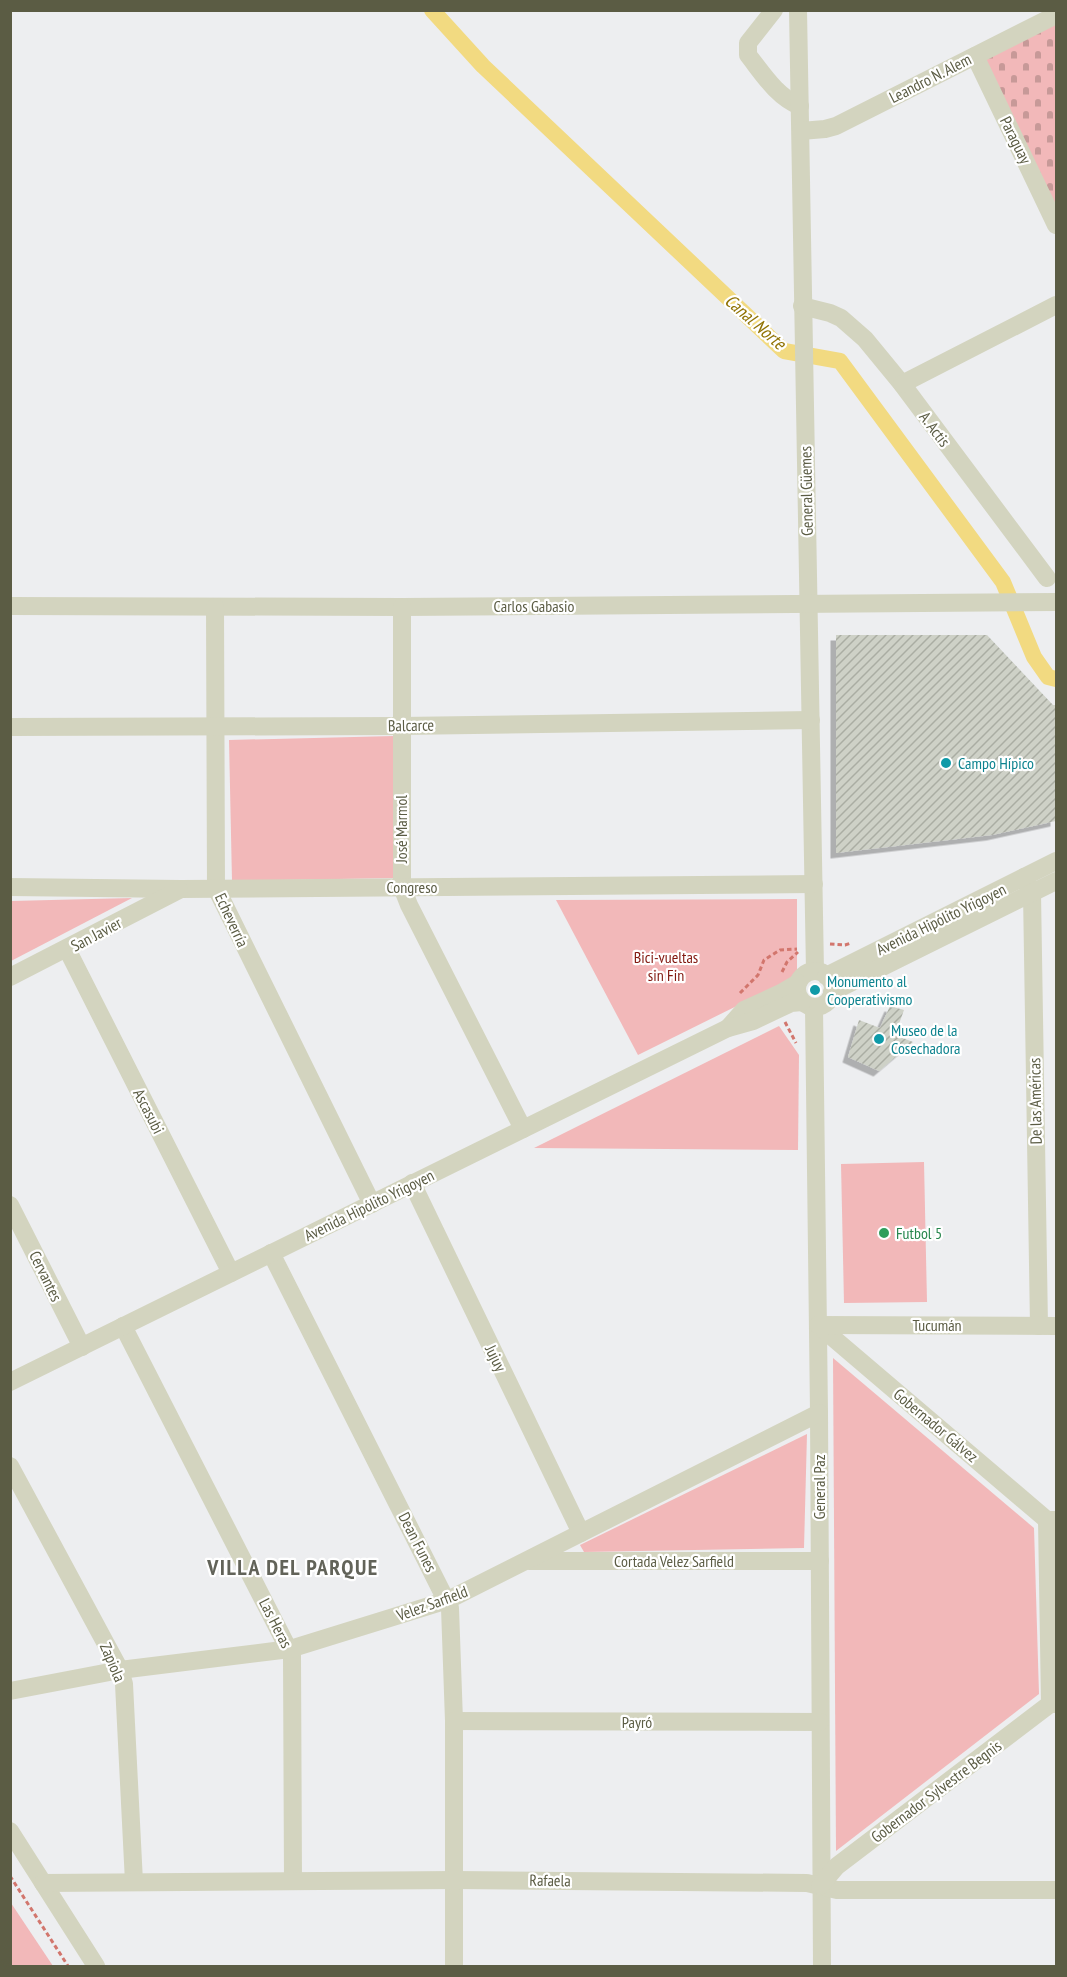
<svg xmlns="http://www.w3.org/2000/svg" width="1067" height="1977" font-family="'PT Sans Narrow',sans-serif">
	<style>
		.green { fill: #f2b8b9 }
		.cemetery { fill: url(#cemetery-stones) }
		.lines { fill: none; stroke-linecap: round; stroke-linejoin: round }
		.canal { stroke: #f2da81; stroke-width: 16 }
		.building { fill: url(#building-hatch); filter: url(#shadow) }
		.path { stroke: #d2766d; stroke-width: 3; stroke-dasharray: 4.5 3; stroke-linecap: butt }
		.minor { stroke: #d3d4bf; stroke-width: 18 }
		.culture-dot { fill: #0f9aa8; stroke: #fff; stroke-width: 2 }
		.leisure-dot { fill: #2e9e5b; stroke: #fff; stroke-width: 2 }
		.labels { text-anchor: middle; stroke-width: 4.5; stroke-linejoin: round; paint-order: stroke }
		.street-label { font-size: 16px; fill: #5b5c44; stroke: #fff }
		.culture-label { font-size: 16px; fill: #0d838f; stroke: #fff; text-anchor: start }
		.park-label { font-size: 16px; fill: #821910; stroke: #fff }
		.leisure-label { font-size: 16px; fill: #27864d; stroke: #fff; text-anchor: start }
		.water-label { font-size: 18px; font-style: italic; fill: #917305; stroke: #fff }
		.district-label { font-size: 22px; font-weight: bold; letter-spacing: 1.5px; fill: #626359; stroke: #fff }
	</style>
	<defs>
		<pattern id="cemetery-stones" width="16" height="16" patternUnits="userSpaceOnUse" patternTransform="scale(1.5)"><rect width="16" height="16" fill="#f2b8b9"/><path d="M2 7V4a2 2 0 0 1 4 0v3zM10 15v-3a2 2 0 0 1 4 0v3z" fill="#c79998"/></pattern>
		<pattern id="building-hatch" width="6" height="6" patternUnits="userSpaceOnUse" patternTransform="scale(1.5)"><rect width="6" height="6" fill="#ced1c7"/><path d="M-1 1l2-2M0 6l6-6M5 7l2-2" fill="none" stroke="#aaada3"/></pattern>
		<filter id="shadow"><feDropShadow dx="-5.5" dy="5.5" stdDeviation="0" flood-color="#0004"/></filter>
	</defs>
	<rect width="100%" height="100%" fill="#edeef0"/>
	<g class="green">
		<path d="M 394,736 L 396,878 L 232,881 L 229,740 Z"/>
		<path d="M 132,898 L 11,961 L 11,901 Z"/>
		<path d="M 797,899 L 797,976 L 638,1055 L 556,900 Z"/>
		<path d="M 779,1026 L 799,1055 L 798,1150 L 534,1148 Z"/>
		<path d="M 924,1162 L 927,1302 L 844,1303 L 841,1164 Z"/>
		<path d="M 833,1358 L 1034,1528 L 1039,1694 L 836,1851 Z"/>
		<path d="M 807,1434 L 804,1548 L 584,1552 L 580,1545 Z"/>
		<path d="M 11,1903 L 53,1966 L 11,1966 Z"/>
	</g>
	<path class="cemetery" d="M 1056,15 L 1056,225 L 975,56 Z"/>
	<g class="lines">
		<path class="canal" d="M 432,10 L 483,66 L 784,351 L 840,361 L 1003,582 L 1034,657 L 1048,677 L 1056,679"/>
	</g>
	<g class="building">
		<path d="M 836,635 L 987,635 L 1053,705 L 1056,705 L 1056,821 L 992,835 L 836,853 Z"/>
		<path d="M 890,1006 L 904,1010 L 895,1035 L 913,1042 L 879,1071 L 848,1057 L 859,1020 L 880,1028 Z"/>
	</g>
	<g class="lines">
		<g class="path">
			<path d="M 830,944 L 845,945 L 851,943"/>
			<path d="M 782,972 L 787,962 L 798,952"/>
			<path d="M 740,993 L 758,975 L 764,960 L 780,950 L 797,949"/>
			<path d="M 785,1022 L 796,1043"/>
			<path d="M 10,1876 L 68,1966"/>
		</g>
		<g class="minor">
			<path d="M 774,10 L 748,43 L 748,55 C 763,74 777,97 800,106"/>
			<path d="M 798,10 L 815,971"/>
			<path d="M 975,56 L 1056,225"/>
			<path d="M 801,131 L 825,129 L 836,126 L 1056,15"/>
			<path d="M 802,306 L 830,313 L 841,318 L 865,339 L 902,384 L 1047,578"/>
			<path d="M 902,384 L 1056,305"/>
			<path d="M 10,606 L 402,607 L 1056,602"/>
			<path d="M 215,607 L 216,888 L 372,1204"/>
			<path d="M 402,607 L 402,887 L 409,905 L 523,1129"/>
			<path d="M 10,727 L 401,726 L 811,720"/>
			<path d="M 1024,877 L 1032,893 L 1039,1326"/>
			<path d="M 10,887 L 181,889 L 814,884"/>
			<path d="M 67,949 L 231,1273"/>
			<circle cx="815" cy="989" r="18"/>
			<path d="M 826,976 L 1056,861"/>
			<path d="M 10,977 L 179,890"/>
			<path d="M 832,992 L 1056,881"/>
			<path d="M 814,1007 L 819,1413 L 822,1966"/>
			<path d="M 728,1028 L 744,1010 L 781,993 L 798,983"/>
			<path d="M 412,1183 L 581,1533"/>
			<path d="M 10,1205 L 82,1347"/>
			<path d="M 271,1253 L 450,1608 L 454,1721 L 454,1966"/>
			<path d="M 818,1325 L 1047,1520 L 1056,1520"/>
			<path d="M 818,1325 L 1056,1326"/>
			<path d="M 123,1326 L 292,1656 L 293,1881"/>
			<path d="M 10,1382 L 728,1028 L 753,1021 L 791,1003 L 802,1002"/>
			<path d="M 10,1466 L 120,1670 L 124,1684 L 134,1882"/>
			<path d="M 1047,1520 L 1050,1704"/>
			<path d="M 529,1561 L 820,1561"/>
			<path d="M 10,1691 L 120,1670 L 290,1649 L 448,1600 L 819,1413"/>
			<path d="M 454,1721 L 820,1722"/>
			<path d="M 10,1831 L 96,1966"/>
			<path d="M 43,1883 L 455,1880 L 807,1883 L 837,1890 L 1056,1890"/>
			<path d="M 820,1886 L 837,1866 L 1050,1704 L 1056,1704"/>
		</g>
	</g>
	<g class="culture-dot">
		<circle cx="946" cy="763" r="6"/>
		<circle cx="815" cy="990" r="6"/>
		<circle cx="879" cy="1039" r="6"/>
	</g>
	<circle class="leisure-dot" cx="884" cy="1233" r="6"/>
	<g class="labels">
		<g class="street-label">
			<text transform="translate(930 78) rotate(-27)" y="6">Leandro N. Alem</text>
			<text transform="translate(1016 140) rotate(64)" y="6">Paraguay</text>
			<text transform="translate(935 429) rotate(53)" y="6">A. Actis</text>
			<text transform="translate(806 491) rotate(-91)" y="6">General Güemes</text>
			<text x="534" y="612">Carlos Gabasio</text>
			<text transform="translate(411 725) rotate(-1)" y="6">Balcarce</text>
			<text transform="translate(401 829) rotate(-90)" y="6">José Marmol</text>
			<text x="412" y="893">Congreso</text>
			<text transform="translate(941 919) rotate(-26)" y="6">Avenida Hipólito Yrigoyen</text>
			<text transform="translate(232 920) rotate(65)" y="6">Echeverría</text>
			<text transform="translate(96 934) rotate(-28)" y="6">San Javier</text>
			<text transform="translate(1035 1101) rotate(-91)" y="6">De las Américas</text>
			<text transform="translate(149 1111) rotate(63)" y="6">Ascasubi</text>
			<text transform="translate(369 1205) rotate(-26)" y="6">Avenida Hipólito Yrigoyen</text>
			<text transform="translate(46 1276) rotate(64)" y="6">Cervantes</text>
			<text x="937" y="1331">Tucumán</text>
			<text transform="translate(496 1358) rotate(64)" y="6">Jujuy</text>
			<text transform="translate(936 1425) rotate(40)" y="6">Gobernador Gálvez</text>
			<text transform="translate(819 1487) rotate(-90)" y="6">General Paz</text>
			<text transform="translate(418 1542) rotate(63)" y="6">Dean Funes</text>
			<text x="674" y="1567">Cortada Velez Sarfield</text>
			<text transform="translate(432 1603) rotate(-20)" y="6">Velez Sarfield</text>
			<text transform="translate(276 1623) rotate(63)" y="6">Las Heras</text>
			<text transform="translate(113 1662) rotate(67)" y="6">Zapiola</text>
			<text x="637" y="1728">Payró</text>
			<text transform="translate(936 1791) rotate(-37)" y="6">Gobernador Sylvestre Begnis</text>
			<text transform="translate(550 1880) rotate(1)" y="6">Rafaela</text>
		</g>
		<g class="culture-label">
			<text x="958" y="769">Campo Hípico</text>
			<text x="827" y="987">Monumento al<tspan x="827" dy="18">Cooperativismo</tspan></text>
			<text x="891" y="1036">Museo de la<tspan x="891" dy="18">Cosechadora</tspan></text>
		</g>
		<g class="park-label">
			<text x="666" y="963">Bici-vueltas<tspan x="666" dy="18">sin Fin</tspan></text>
		</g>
		<g class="leisure-label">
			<text x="896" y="1239">Futbol 5</text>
		</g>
		<g class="water-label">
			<text transform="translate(755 322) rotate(41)" y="6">Canal Norte</text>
		</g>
		<g class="district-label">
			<text x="293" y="1575">VILLA DEL PARQUE</text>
		</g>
	</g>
	<rect width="1067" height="1977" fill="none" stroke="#5b5c44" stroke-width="24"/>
</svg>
